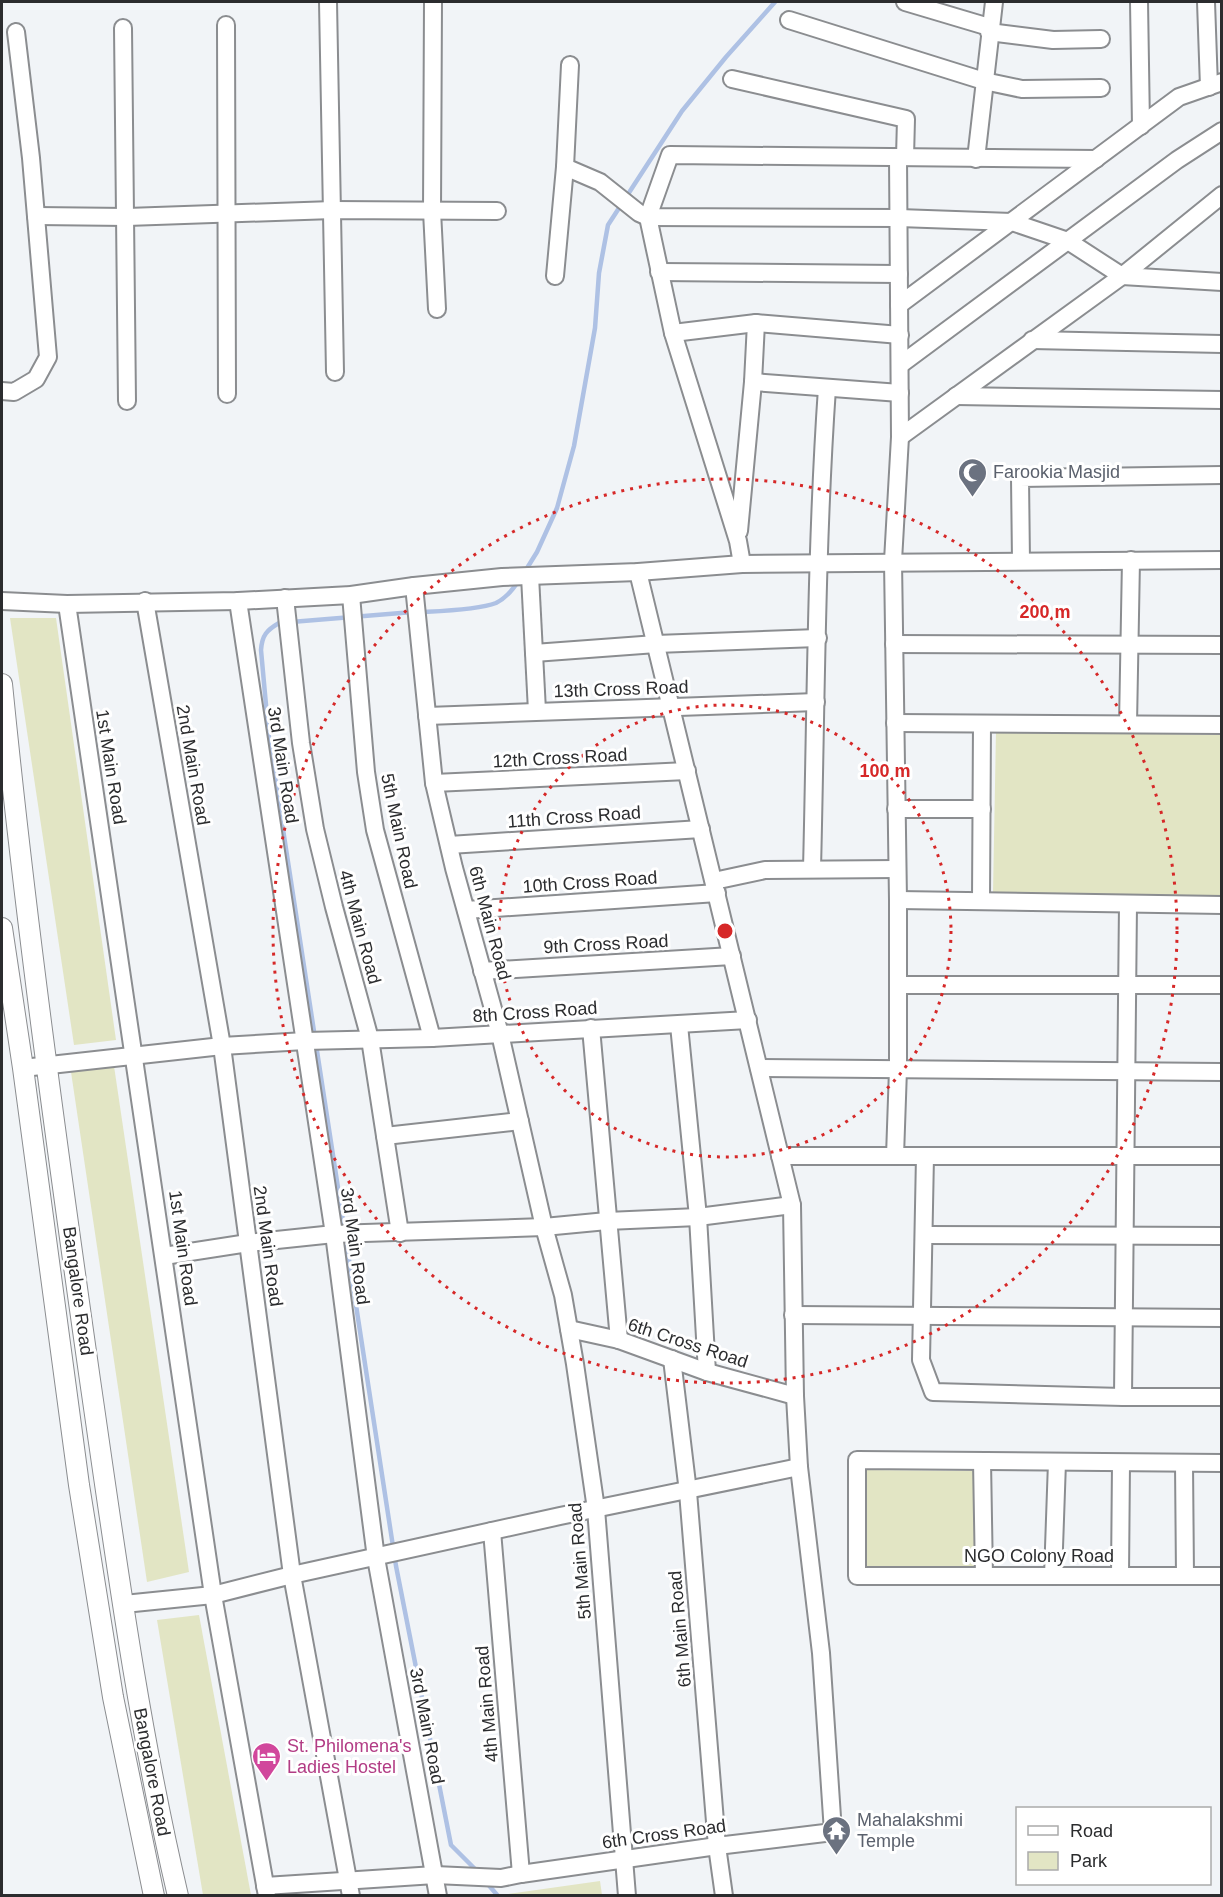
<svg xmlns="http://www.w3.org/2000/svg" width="1223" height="1897" font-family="Arial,sans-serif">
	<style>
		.green { fill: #e2e5c4 }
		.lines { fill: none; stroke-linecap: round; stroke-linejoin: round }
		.stream { stroke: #aec1e4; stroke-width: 4.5 }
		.minor-casing { stroke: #8b8d90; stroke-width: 20 }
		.major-casing { stroke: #8b8d90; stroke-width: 22 }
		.minor { stroke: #fff; stroke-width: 16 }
		.major { stroke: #fff; stroke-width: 20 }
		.ring { fill: none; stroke: #d62828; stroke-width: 3; stroke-dasharray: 3 6 }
		.labels { text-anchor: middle; stroke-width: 6; stroke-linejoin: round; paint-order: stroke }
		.worship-label { font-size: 18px; fill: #5b616d; stroke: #fff; text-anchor: start }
		.street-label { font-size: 18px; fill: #2b2c2e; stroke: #fff }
		.hotel-label { font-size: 18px; fill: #b23c85; stroke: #fff; text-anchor: start }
		.centre { fill: #d62828; stroke: #fff; stroke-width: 3 }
		.ring-label { font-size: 18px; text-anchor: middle; font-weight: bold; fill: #d62828; stroke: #fff; stroke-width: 6; stroke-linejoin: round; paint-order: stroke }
	</style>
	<rect width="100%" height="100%" fill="#f1f4f7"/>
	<g class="green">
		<path d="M 10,618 L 56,618 L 116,1040 L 74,1045 Z"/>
		<path d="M 996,731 L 1221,735 L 1221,896 L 993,893 Z"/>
		<path d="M 114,1066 L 189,1572 L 147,1582 L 71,1072 Z"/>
		<path d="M 863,1470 L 975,1471 L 975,1567 L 866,1568 Z"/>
		<path d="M 199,1615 L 251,1895 L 203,1895 L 157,1620 Z"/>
		<path d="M 600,1881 L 602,1895 L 501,1895 Z"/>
	</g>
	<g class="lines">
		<g class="stream">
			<path d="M 524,573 L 537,552 L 557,508 L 574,446 L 595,328 L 599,273 L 608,225 L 682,111 L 726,57 L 775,2"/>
			<path d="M 413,612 L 279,623 C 267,630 262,635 261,650 L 269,738 L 396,1566 L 451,1845 L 479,1873"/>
			<path d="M 421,612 C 441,611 478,610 496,603 C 506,598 514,588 519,580"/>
			<path d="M 486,1882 L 498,1896"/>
		</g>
		<defs>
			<g id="minor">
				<path d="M 328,2 L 335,372"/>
				<path d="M 433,2 L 432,211 L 437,309"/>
				<path d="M 905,2 L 989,27"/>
				<path d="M 1139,2 L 1141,126"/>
				<path d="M 1206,2 L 1209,87"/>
				<path d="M 789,20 L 984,81 L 1022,89 L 1101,88"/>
				<path d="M 226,25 L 227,394"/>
				<path d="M 123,28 L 127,401"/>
				<path d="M 989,32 L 1053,40 L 1101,39"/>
				<path d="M 570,65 L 565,167 L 600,182 L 639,213 L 648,217 L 899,218 L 1012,222 L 1068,241 L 1122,276 L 1222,282"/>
				<path d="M 732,79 L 906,119 L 905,157"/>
				<path d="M 976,159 L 994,2"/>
				<path d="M 36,216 L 127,217 L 333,210 L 497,211"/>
				<path d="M 659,272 L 899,274"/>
				<path d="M 555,276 L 565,167"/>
				<path d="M 899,305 L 1179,97 L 1222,82"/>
				<path d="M 673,333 L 756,323 L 900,335"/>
				<path d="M 1032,340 L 1222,344"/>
				<path d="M 900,365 L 1177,160 L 1222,131"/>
				<path d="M 753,382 L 900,393"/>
				<path d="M 2,391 L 14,392 L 36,379 L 48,357 L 31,158 L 16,32"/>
				<path d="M 956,396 L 1222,400"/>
				<path d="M 900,437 L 1122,276 L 1222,195"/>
				<path d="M 739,531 L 753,382 L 756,323"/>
				<path d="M 1021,561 L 1020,478 L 1222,475"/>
				<path d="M 742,564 L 738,541 L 673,333 L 648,217 L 670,155 L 1096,159"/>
				<path d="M 530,576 L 537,711"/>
				<path d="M 414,586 L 434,783 L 454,868 L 500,1034 L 544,1227 L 563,1295 L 575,1364 L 596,1509 L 627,1896"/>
				<path d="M 351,595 L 366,772 L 375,830 L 432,1038"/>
				<path d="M 285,598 L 301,743 L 315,829 L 334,907 L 370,1039 L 400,1233"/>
				<path d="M 2,601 L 67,604 L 238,601 L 351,595 L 414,586 L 502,577 L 638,572 L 742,564 L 1222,560"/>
				<path d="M 145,601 L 222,1046 L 292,1575 L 351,1896"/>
				<path d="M 238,601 L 334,1234 L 376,1558 L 438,1896"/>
				<path d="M 67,604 L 213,1595 L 267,1896"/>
				<path d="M 894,644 L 1222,645"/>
				<path d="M 534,653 L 656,644 L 818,638"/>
				<path d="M 427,716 L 816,702"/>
				<path d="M 895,723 L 1222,725"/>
				<path d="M 1128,724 L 1131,560"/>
				<path d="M 434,783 L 687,771"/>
				<path d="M 896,809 L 982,809"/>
				<path d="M 449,845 L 701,829"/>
				<path d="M 812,869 C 816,709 816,547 827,388"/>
				<path d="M 714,881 L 765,870 L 897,869"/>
				<path d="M 898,900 L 1222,905"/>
				<path d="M 981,901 L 982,724"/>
				<path d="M 466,910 L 717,893"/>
				<path d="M 482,971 L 732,956"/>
				<path d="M 898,985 L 1222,985"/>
				<path d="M 679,1025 L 698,1217 L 707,1372"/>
				<path d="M 591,1028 L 619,1340"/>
				<path d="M 23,1068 L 222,1046 L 305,1041 L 432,1038 L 748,1020"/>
				<path d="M 759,1068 L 1222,1072"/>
				<path d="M 385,1136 L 520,1121"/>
				<path d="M 780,1156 L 1222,1156"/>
				<path d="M 895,1156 L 898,1069 L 898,900 L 893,561 L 900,437 L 898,157"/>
				<path d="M 925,1156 L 921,1360 L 933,1392 L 1123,1397 L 1222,1397"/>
				<path d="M 924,1235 L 1222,1236"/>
				<path d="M 164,1256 L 248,1243 L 334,1234 L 544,1227 L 607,1221 L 698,1217 L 792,1205"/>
				<path d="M 793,1315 L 1222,1318"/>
				<path d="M 569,1329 L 619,1340 L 707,1372 L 795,1396"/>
				<path d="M 672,1359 L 688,1492 L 717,1846 L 724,1896"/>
				<path d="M 1123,1397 L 1128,904"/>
				<path d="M 982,1461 L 984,1576"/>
				<path d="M 1184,1463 L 1185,1576"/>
				<path d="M 1222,1463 L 857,1460 L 857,1576 L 1222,1576"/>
				<path d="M 492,1531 L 521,1874"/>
				<path d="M 1053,1576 L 1057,1462"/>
				<path d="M 1120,1576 L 1121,1463"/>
				<path d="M 124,1604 L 213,1595 L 292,1575 L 560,1516 L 799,1467"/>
				<path d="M 265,1886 L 435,1875 L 501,1878 L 521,1874 L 717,1846 L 833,1832 L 821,1653 L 799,1467 L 795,1396 L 792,1205 L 638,572"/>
			</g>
			<g id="major">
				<path d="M 2,684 C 25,916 57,1148 90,1380 C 115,1552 138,1726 178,1896"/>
				<path d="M 2,928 L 23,1068 L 79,1485 L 113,1697 L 154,1896"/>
			</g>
		</defs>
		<use href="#minor" class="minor-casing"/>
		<use href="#major" class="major-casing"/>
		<use href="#minor" class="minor"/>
		<use href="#major" class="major"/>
	</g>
	<g class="ring">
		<circle cx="725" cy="931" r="226"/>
		<circle cx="725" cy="931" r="452"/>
	</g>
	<defs>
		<symbol id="mosque-pin" viewBox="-11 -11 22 30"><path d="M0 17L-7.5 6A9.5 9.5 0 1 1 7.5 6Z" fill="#6b7280" stroke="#fff"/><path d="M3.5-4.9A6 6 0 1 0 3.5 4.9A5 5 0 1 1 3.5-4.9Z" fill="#fff"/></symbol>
		<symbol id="hotel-pin" viewBox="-11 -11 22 30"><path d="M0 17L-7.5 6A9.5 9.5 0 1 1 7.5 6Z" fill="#d1479c" stroke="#fff"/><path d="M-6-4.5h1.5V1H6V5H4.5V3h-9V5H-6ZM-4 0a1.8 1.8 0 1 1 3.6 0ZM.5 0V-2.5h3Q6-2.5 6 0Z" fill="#fff"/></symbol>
		<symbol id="temple-pin" viewBox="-11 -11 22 30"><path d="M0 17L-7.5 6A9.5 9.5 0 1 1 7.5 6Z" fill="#6b7280" stroke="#fff"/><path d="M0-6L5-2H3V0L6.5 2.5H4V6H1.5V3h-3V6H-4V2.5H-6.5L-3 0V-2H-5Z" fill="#fff"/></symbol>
	</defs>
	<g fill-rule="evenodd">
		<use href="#mosque-pin" x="956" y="456" width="33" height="45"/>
		<use href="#hotel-pin" x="250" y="1740" width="33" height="45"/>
		<use href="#temple-pin" x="820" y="1814" width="33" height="45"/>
	</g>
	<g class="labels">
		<g class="worship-label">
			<text x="993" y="478">Farookia Masjid</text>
			<text x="857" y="1826">Mahalakshmi<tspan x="857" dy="21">Temple</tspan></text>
		</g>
		<g class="street-label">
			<text transform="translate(621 689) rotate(-2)" y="6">13th Cross Road</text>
			<text transform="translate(560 758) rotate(-3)" y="6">12th Cross Road</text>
			<text transform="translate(193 765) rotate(80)" y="6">2nd Main Road</text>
			<text transform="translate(283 765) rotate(81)" y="6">3rd Main Road</text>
			<text transform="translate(111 767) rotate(81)" y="6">1st Main Road</text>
			<text transform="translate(574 817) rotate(-4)" y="6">11th Cross Road</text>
			<text transform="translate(399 831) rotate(78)" y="6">5th Main Road</text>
			<text transform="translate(590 882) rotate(-4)" y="6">10th Cross Road</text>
			<text transform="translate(490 923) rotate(75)" y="6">6th Main Road</text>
			<text transform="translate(360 927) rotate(75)" y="6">4th Main Road</text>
			<text transform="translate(606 944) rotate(-3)" y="6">9th Cross Road</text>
			<text transform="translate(535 1012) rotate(-4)" y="6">8th Cross Road</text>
			<text transform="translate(268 1246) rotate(82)" y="6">2nd Main Road</text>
			<text transform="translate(355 1246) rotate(82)" y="6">3rd Main Road</text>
			<text transform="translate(183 1248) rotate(82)" y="6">1st Main Road</text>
			<text transform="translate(78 1291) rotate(82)" y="6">Bangalore Road</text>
			<text transform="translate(688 1343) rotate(18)" y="6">6th Cross Road</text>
			<text x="1039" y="1562">NGO Colony Road</text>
			<text transform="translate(580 1561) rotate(-95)" y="6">5th Main Road</text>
			<text transform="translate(680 1629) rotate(-95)" y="6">6th Main Road</text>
			<text transform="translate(487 1704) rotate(-95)" y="6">4th Main Road</text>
			<text transform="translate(427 1726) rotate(79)" y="6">3rd Main Road</text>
			<text transform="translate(152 1772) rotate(79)" y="6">Bangalore Road</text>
			<text transform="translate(664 1834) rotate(-8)" y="6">6th Cross Road</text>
		</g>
		<g class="hotel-label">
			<text x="287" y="1752">St. Philomena's<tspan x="287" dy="21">Ladies Hostel</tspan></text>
		</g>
	</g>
	<circle cx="725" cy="931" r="9" class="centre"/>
	<g class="ring-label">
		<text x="1045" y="618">200 m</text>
		<text x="885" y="777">100 m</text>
	</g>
	<rect width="1223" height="1897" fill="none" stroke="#2b2c2e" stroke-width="6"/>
	<rect x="1016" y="1807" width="195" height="78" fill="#ffffff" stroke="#aaabab" stroke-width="1.5"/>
	<rect x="1028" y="1826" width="30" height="9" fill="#ffffff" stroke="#aaabab" stroke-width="1.5"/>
	<text x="1070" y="1837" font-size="18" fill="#2b2c2e">Road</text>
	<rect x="1028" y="1852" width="30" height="18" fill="#e2e5c4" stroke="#aaabab" stroke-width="1.5"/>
	<text x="1070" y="1867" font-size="18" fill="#2b2c2e">Park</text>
</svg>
